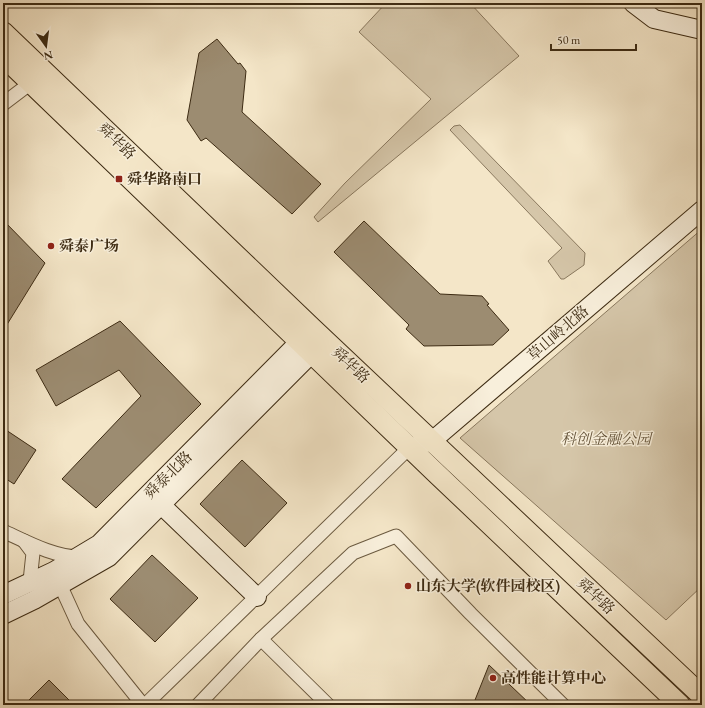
<svg xmlns="http://www.w3.org/2000/svg" width="705" height="708" font-family="'EB Garamond','Noto Serif SC',serif">
	<style>
		.green { fill: #d5c6a9; stroke: #89785e }
		.building { fill: #9c8c71; stroke: #3d2b13 }
		.lines { fill: none; stroke-linecap: round; stroke-linejoin: round }
		.street-casing { stroke: #6b5a40; stroke-width: 15 }
		.secondary-casing { stroke: #3d2b13; stroke-width: 20 }
		.primary-casing { stroke: #3d2b13; stroke-width: 22 }
		.street { stroke: #f8efdb; stroke-width: 13 }
		.secondary { stroke: #f8efdb; stroke-width: 18 }
		.primary { stroke: #f4e6c8; stroke-width: 20 }
		.poi-dot { fill: #8f2418; stroke: #f8efdb; stroke-width: 1.5 }
		.labels { text-anchor: middle; stroke-width: 3; stroke-linejoin: round; paint-order: stroke }
		.street-label { font-size: 15px; fill: #3d2b13; stroke: #f8efdb }
		.poi-label { font-size: 15px; font-weight: bold; fill: #3d2b13; stroke: #f8efdb; text-anchor: start }
		.park-label { font-size: 15px; font-style: italic; fill: #635238; stroke: #f8efdb }
	</style>
	<rect width="100%" height="100%" fill="#f4e6c8"/>
	<filter id="stains"><feTurbulence type="fractalNoise" baseFrequency=".005" numOctaves="4"/><feColorMatrix values="0 0 0 0 .2 0 0 0 0 .09 0 0 0 0 .02 0 0 0 .5 -.17"/></filter>
	<radialGradient id="worn" r=".72"><stop offset=".6" stop-color="#630" stop-opacity="0"/><stop offset="1" stop-color="#630" stop-opacity=".3"/></radialGradient>
	<g class="green">
		<path d="M 386,3 L 470,3 L 519,56 L 318,222 L 314,217 L 345,183 L 431,99 L 359,32 Z"/>
		<path d="M 460,125 L 585,253 L 584,265 L 564,279 L 561,279 L 548,261 L 562,248 L 450,130 L 454,126 Z"/>
		<path d="M 702,229 L 702,586 L 666,620 L 460,438 Z"/>
	</g>
	<g class="building">
		<path d="M 217,39 L 238,64 L 240,63 L 246,71 L 242,112 L 321,184 L 292,214 L 206,138 L 201,141 L 187,120 L 199,53 Z"/>
		<path d="M 3,220 L 45,263 L 3,331 Z"/>
		<path d="M 364,221 L 440,294 L 482,296 L 489,304 L 487,305 L 509,330 L 493,345 L 424,346 L 406,329 L 409,325 L 334,252 Z"/>
		<path d="M 120,321 L 201,404 L 96,508 L 62,479 L 141,396 L 119,370 L 56,406 L 36,370 Z"/>
		<path d="M 3,428 L 36,450 L 14,484 L 3,477 Z"/>
		<path d="M 242,460 L 287,503 L 245,547 L 200,504 Z"/>
		<path d="M 152,555 L 198,598 L 155,642 L 110,599 Z"/>
		<path d="M 489,665 L 531,705 L 473,705 Z"/>
		<path d="M 49,680 L 74,705 L 24,705 Z"/>
	</g>
	<g class="lines">
		<defs>
			<g id="street">
				<path d="M 3,104 L 32,82"/>
				<path d="M 3,531 C 27,542 54,557 80,557"/>
				<path d="M 24,541 L 33,553 L 30,581 L 27,583"/>
				<path d="M 57,578 L 78,624 L 143,705"/>
				<path d="M 261,639 L 328,705"/>
				<path d="M 145,705 L 410,447"/>
				<path d="M 198,705 L 261,639 L 353,553 L 396,536 L 471,614 L 563,705"/>
			</g>
			<g id="secondary">
				<path d="M 633,3 L 654,19 L 702,30"/>
				<path d="M 418,445 L 432,441 L 702,210"/>
				<path d="M 153,497 L 257,597"/>
				<path d="M 3,595 L 54,571 L 99,544 L 309,332"/>
				<path d="M 3,615 L 34,600 L 109,557 L 322,343"/>
			</g>
			<g id="primary">
				<path d="M 3,32 L 312,328 L 702,696"/>
				<path d="M 3,56 L 437,474 L 680,705"/>
			</g>
		</defs>
		<use href="#street" class="street-casing"/>
		<use href="#secondary" class="secondary-casing"/>
		<use href="#primary" class="primary-casing"/>
		<use href="#street" class="street"/>
		<use href="#secondary" class="secondary"/>
		<use href="#primary" class="primary"/>
	</g>
	<g class="poi-dot">
		<rect x="115" y="175" width="8" height="8" rx="2"/>
		<circle cx="51" cy="246" r="4"/>
		<circle cx="408" cy="586" r="4"/>
		<circle cx="493" cy="678" r="4"/>
	</g>
	<g class="labels">
		<g class="street-label">
			<text transform="translate(117 141) rotate(44)" y="5">舜华路</text>
			<text transform="translate(558 333) rotate(-41)" y="5">草山岭北路</text>
			<text transform="translate(351 365) rotate(43)" y="5">舜华路</text>
			<text transform="translate(168 475) rotate(-45)" y="5">舜泰北路</text>
			<text transform="translate(596 596) rotate(43)" y="5">舜华路</text>
		</g>
		<g class="poi-label">
			<text x="127" y="184">舜华路南口</text>
			<text x="59" y="251">舜泰广场</text>
			<text x="416" y="591">山东大学(软件园校区)</text>
			<text x="501" y="683">高性能计算中心</text>
		</g>
		<g class="park-label">
			<text x="606" y="444">科创金融公园</text>
		</g>
	</g>
	<rect width="705" height="708" fill="none" stroke="#f4e6c8" stroke-width="16"/>
	<rect x="4" y="4" width="697" height="700" fill="none" stroke="#3d2b13" stroke-width="2"/>
	<rect x="8" y="8" width="689" height="692" fill="none" stroke="#3d2b13"/>
	<g transform="translate(46 46) rotate(166)" stroke="#f8efdb" stroke-width="3" paint-order="stroke">
	<path d="M0-3L7 15L0 10L-7 15Z" fill="#3d2b13"/>
	<text y="-6" font-size="11" font-weight="bold" text-anchor="middle" fill="#3d2b13">N</text>
	</g>
	<path d="M551 44v6h85v-6" fill="none" stroke="#3d2b13" stroke-width="2"/>
	<text x="557" y="44" font-size="12" fill="#3d2b13" stroke="#f8efdb" stroke-width="3" paint-order="stroke">50 m</text>
	<rect width="100%" height="100%" filter="url(#stains)"/>
	<rect width="100%" height="100%" fill="url(#worn)"/>
</svg>
